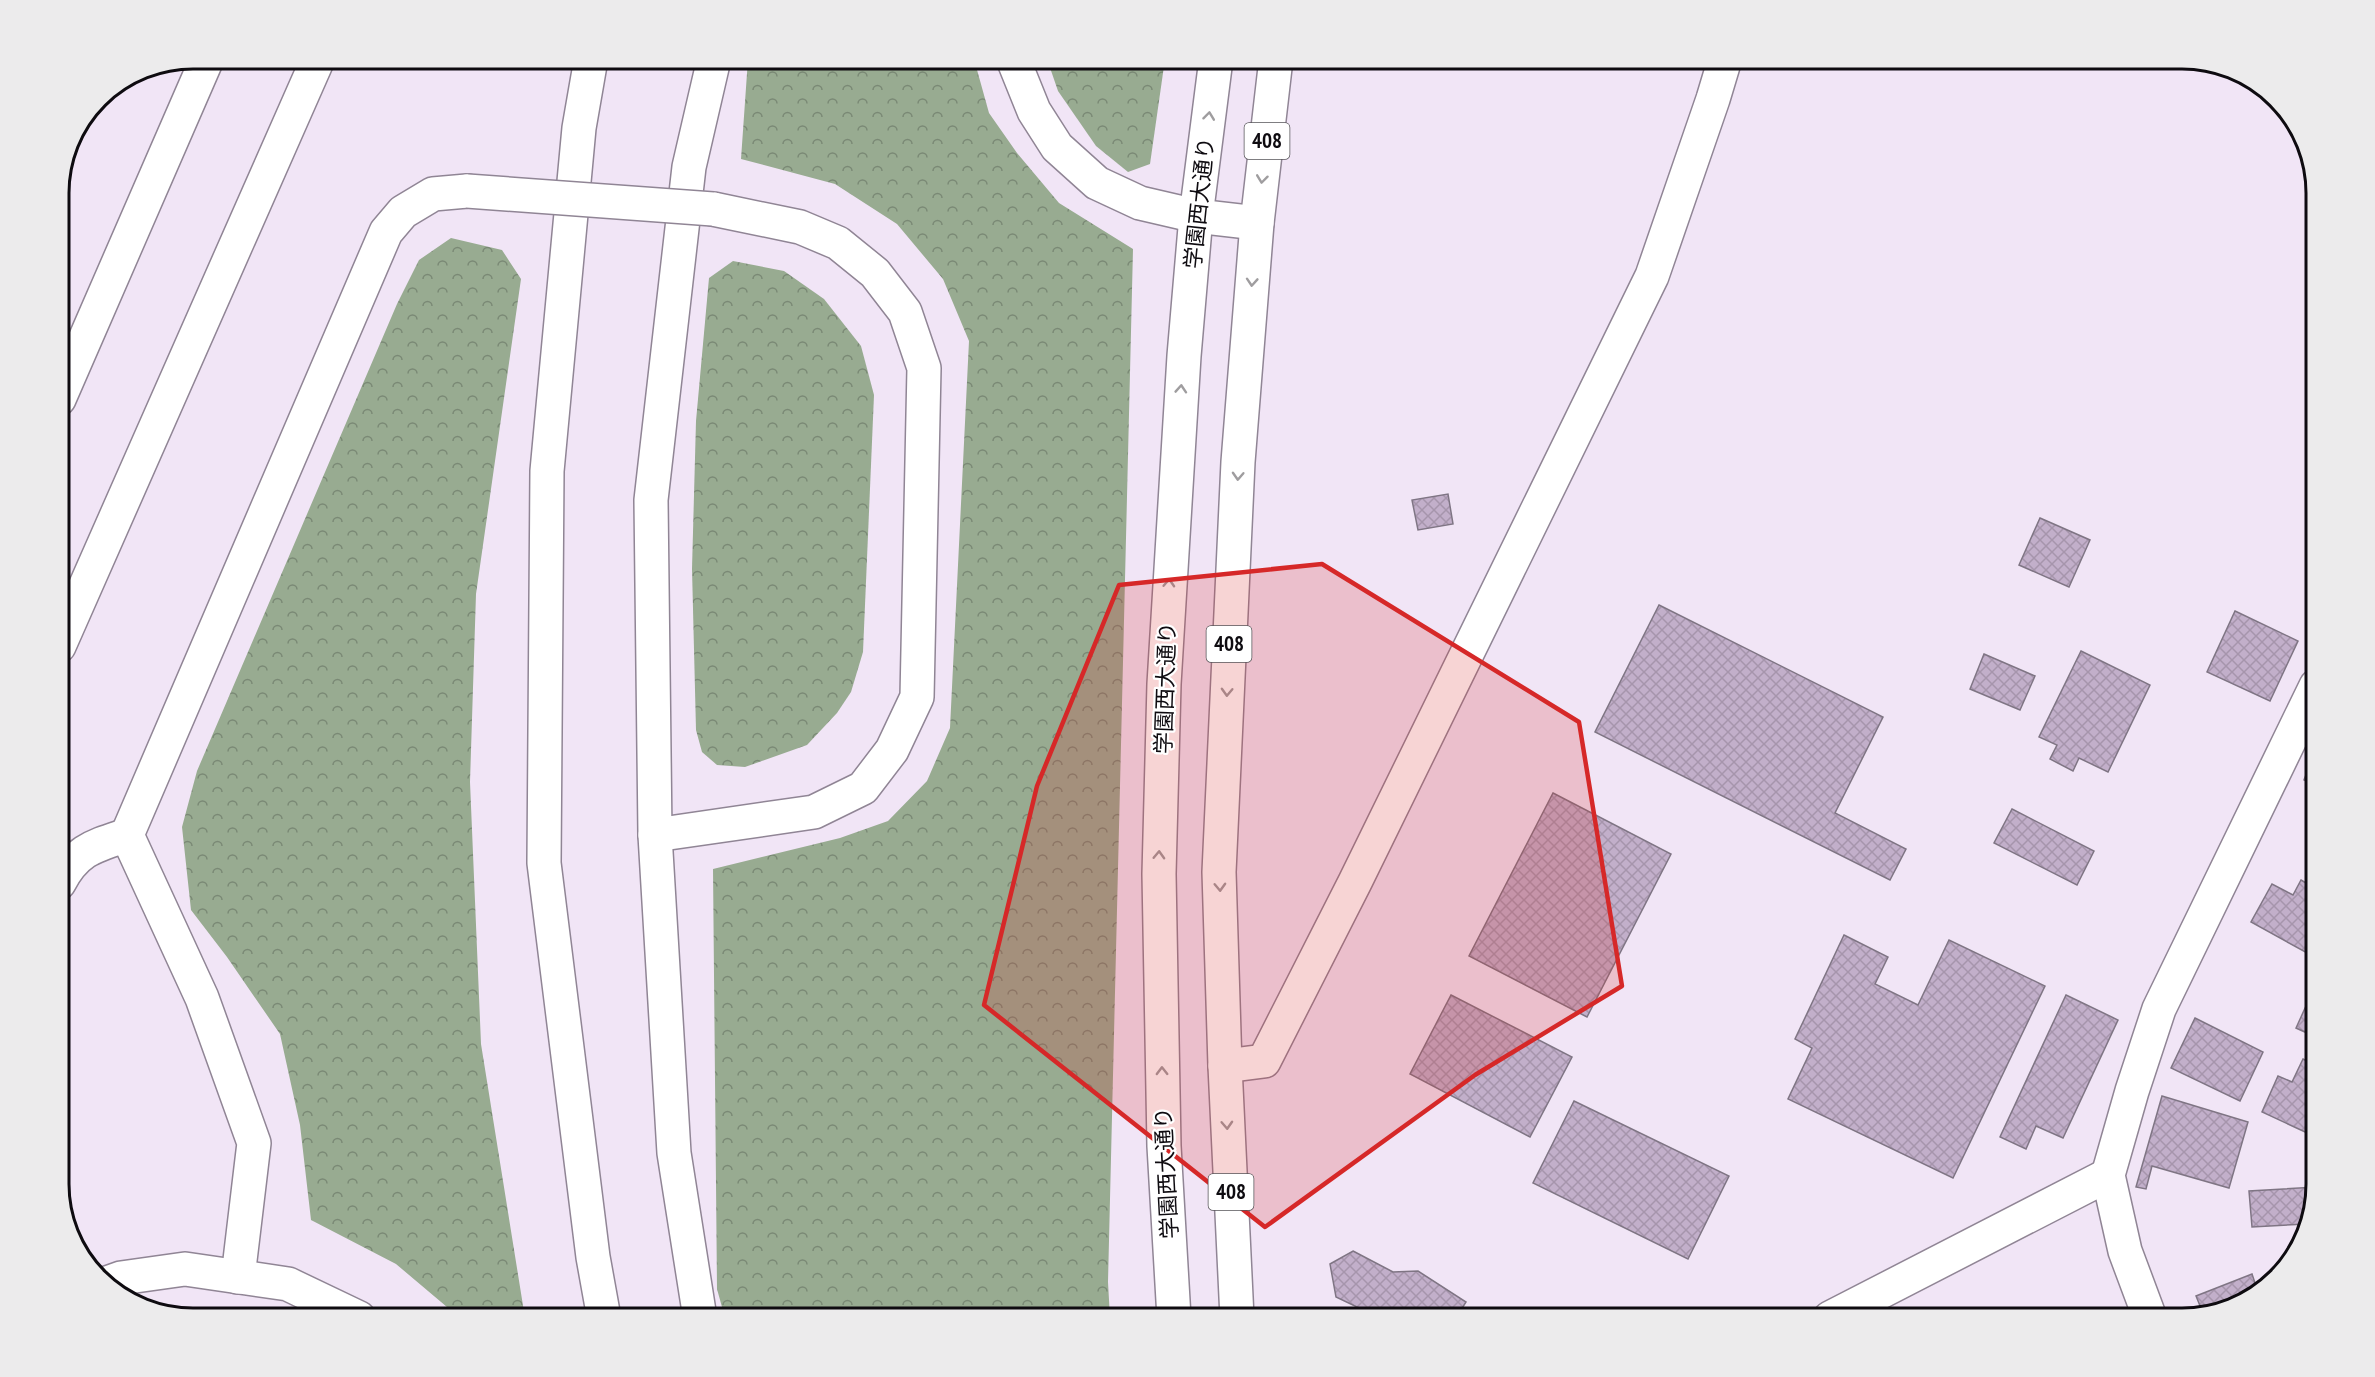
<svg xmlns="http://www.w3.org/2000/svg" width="2375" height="1377" font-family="'PT Sans Narrow','Noto Sans JP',sans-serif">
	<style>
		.forest { fill: url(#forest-crowns) }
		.building { fill: url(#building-cross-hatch); stroke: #7f7584; stroke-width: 1.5 }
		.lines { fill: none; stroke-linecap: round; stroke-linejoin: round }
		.minor-casing { stroke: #908595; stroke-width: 36 }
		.major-casing { stroke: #908595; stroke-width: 36 }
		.highway-casing { stroke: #908595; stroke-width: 36 }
		.minor { stroke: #fff; stroke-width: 33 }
		.major { stroke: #fff; stroke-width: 33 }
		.highway { stroke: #fff; stroke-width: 33 }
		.minor-bridge-casing { stroke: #908595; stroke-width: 36; stroke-linecap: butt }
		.minor-bridge { stroke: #fff; stroke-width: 33 }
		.oneway { stroke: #9f9d9f }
		.marked { fill: #d62828; fill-opacity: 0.2; stroke: #d62828; stroke-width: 4.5; stroke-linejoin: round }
		.labels { text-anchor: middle; stroke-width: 4.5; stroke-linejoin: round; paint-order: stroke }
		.shield { fill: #fff; stroke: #565458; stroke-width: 1.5 }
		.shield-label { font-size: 21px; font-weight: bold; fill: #0e0b10 }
		.street-label { font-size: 22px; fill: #0e0b10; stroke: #fff }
		.rim { fill: none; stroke: #0e0b10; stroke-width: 3 }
	</style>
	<defs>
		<pattern id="forest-crowns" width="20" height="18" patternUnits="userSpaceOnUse" patternTransform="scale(1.5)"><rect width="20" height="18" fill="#98ab91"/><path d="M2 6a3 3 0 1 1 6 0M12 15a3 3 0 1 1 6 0" fill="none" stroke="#7a8975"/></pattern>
		<pattern id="building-cross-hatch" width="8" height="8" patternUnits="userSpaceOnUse" patternTransform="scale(1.5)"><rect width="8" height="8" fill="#c2afca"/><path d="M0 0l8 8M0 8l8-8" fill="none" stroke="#a695ac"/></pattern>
	</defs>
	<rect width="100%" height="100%" fill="#f1e5f6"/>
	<g class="forest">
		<path d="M 748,59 L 974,59 L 989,113 L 1017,153 L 1059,203 L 1133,249 L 1108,1282 L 1110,1318 L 725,1318 L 717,1289 L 713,869 L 840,838 L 888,821 L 927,781 L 950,728 L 969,341 L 943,279 L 897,224 L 835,184 L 741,159 Z"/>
		<path d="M 1047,59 L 1165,59 L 1150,164 L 1128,172 L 1096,146 L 1058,91 Z"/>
		<path d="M 451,238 L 502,250 L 521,279 L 476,594 L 470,782 L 481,1044 L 525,1318 L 460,1318 L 396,1264 L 311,1220 L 300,1125 L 280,1034 L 227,957 L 191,910 L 182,827 L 197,771 L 397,304 L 419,260 Z"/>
		<path d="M 733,261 L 784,271 L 824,299 L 861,346 L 874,395 L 863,652 L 851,692 L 837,713 L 807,745 L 745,767 L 717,765 L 702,752 L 696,730 L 692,569 L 696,421 L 709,278 Z"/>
	</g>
	<g class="building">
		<path d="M 1448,494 L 1453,524 L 1418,530 L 1412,500 Z"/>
		<path d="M 2040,518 L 2090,540 L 2069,587 L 2019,565 Z"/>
		<path d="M 1659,605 L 1883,717 L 1835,813 L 1906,849 L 1890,880 L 1595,732 Z"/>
		<path d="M 2235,611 L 2298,641 L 2270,701 L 2207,672 Z"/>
		<path d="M 2081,651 L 2150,685 L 2108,772 L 2079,758 L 2073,771 L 2050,759 L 2057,745 L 2039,737 Z"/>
		<path d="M 1984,654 L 2035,676 L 2020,710 L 1970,689 Z"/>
		<path d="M 2316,749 L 2316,786 L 2304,780 Z"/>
		<path d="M 1553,793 L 1671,854 L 1587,1017 L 1469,956 Z"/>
		<path d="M 2012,809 L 2094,851 L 2077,885 L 1994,843 Z"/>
		<path d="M 2301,880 L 2316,889 L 2316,940 L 2309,954 L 2251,922 L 2272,884 L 2293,895 Z"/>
		<path d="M 1844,935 L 1888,957 L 1875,984 L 1918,1005 L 1949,940 L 2045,986 L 1953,1178 L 1788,1099 L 1812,1048 L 1795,1039 Z"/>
		<path d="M 2316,984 L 2316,1037 L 2296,1028 Z"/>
		<path d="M 1451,995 L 1572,1057 L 1530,1137 L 1410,1074 Z"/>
		<path d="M 2066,995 L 2118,1020 L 2063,1138 L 2036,1126 L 2026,1149 L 2000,1137 Z"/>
		<path d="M 2195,1018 L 2263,1052 L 2240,1101 L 2171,1068 Z"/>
		<path d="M 2303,1059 L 2316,1066 L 2316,1137 L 2262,1112 L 2278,1076 L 2292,1082 Z"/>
		<path d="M 2162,1096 L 2248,1122 L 2229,1188 L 2152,1166 L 2146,1189 L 2136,1187 Z"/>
		<path d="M 1574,1101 L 1729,1176 L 1688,1259 L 1533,1183 Z"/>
		<path d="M 2316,1187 L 2306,1224 L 2252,1227 L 2249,1191 Z"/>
		<path d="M 1353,1251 L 1393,1272 L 1418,1271 L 1466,1302 L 1456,1318 L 1436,1318 L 1428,1314 L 1426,1318 L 1380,1318 L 1336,1297 L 1330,1264 Z"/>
		<path d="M 2252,1274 L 2258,1292 L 2250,1300 L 2203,1313 L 2196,1296 Z"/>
	</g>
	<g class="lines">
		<defs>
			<g id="minor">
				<path d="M 591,59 L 579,128 L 547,471 L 544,863 L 593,1257 L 604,1318"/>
				<path d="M 1196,216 L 1257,223"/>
				<path d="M 59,399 L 207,59"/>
				<path d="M 59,646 L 318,59"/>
				<path d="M 655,835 L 814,812 L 863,788 L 892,750 L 917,697 L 924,368 L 905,312 L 875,273 L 838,243 L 800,227 L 713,209"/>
				<path d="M 59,883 C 76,850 94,846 127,835"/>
				<path d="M 1225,1066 L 1264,1061 L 1355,882 L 1652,276 L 1713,99 L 1725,59"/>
				<path d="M 238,1277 L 254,1143 L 202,998 L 127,835 L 386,232 L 403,212 L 433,194 L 467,191"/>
				<path d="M 107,1283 L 121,1278 L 185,1269 L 288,1284 L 359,1318"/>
				<path d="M 700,1318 L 674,1153 L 655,835 L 651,500 L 689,167 L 714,59"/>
				<path d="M 1830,1318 L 2108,1175"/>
				<path d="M 2150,1318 L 2125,1251 L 2108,1175 L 2132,1091 L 2159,1009 L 2316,686"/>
			</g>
			<path id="major" d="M 1013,59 L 1034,111 L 1057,147 L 1097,183 L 1140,203 L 1196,216"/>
			<g id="highway">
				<path d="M 1174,1318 L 1164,1146 L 1159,874 L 1164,684 L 1184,356 L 1196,216 L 1216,59"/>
				<path d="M 1237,1318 L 1225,1066 L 1219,872 L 1238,462 L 1257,223 L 1276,59"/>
			</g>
		</defs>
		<use href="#minor" class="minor-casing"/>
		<use href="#major" class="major-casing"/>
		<use href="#highway" class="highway-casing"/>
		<use href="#minor" class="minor"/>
		<use href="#major" class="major"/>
		<use href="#highway" class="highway"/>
		<defs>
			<path id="minor-bridge" d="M 467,191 L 713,209"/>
		</defs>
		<use href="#minor-bridge" class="minor-bridge-casing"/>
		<use href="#minor-bridge" class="minor-bridge"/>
	</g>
	<defs><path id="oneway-chevron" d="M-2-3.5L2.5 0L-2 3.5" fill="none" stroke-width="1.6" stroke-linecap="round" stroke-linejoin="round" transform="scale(1.5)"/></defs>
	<g class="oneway">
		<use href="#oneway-chevron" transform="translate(1209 116) rotate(-83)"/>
		<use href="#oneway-chevron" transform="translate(1262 179) rotate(97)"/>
		<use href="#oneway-chevron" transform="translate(1252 282) rotate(94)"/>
		<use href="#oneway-chevron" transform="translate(1181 389) rotate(-86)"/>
		<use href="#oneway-chevron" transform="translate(1238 476) rotate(93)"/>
		<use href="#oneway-chevron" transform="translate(1169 583) rotate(-87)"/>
		<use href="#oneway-chevron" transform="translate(1227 692) rotate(92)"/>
		<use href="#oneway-chevron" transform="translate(1159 855) rotate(-88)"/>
		<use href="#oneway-chevron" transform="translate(1220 887) rotate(88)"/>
		<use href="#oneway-chevron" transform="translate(1162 1071) rotate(-91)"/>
		<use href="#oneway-chevron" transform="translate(1227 1125) rotate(87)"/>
	</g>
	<path class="marked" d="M 1322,564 L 1579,722 L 1622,986 L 1475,1075 L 1265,1227 L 984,1005 L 1037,786 L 1119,585 Z"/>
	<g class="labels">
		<g class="shield">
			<rect x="1244.5" y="123" width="45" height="36" rx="4.5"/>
			<rect x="1206.5" y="626" width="45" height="36" rx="4.5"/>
			<rect x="1208.5" y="1174" width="45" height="36" rx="4.5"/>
		</g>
		<g class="shield-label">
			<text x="1267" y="148">408</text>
			<text x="1229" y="651">408</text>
			<text x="1231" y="1199">408</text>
		</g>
		<g class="street-label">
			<text transform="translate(1199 203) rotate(-84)" y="8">学園西大通り</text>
			<text transform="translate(1165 688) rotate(-88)" y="8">学園西大通り</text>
			<text transform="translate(1166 1173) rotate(-93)" y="8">学園西大通り</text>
		</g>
	</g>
	<path d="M0 0H2375V1377H0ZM193 69H2182A124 124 0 0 1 2306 193V1184A124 124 0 0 1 2182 1308H193A124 124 0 0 1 69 1184V193A124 124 0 0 1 193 69Z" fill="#ecebec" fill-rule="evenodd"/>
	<path class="rim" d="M193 69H2182A124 124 0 0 1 2306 193V1184A124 124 0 0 1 2182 1308H193A124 124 0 0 1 69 1184V193A124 124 0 0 1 193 69Z"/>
</svg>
